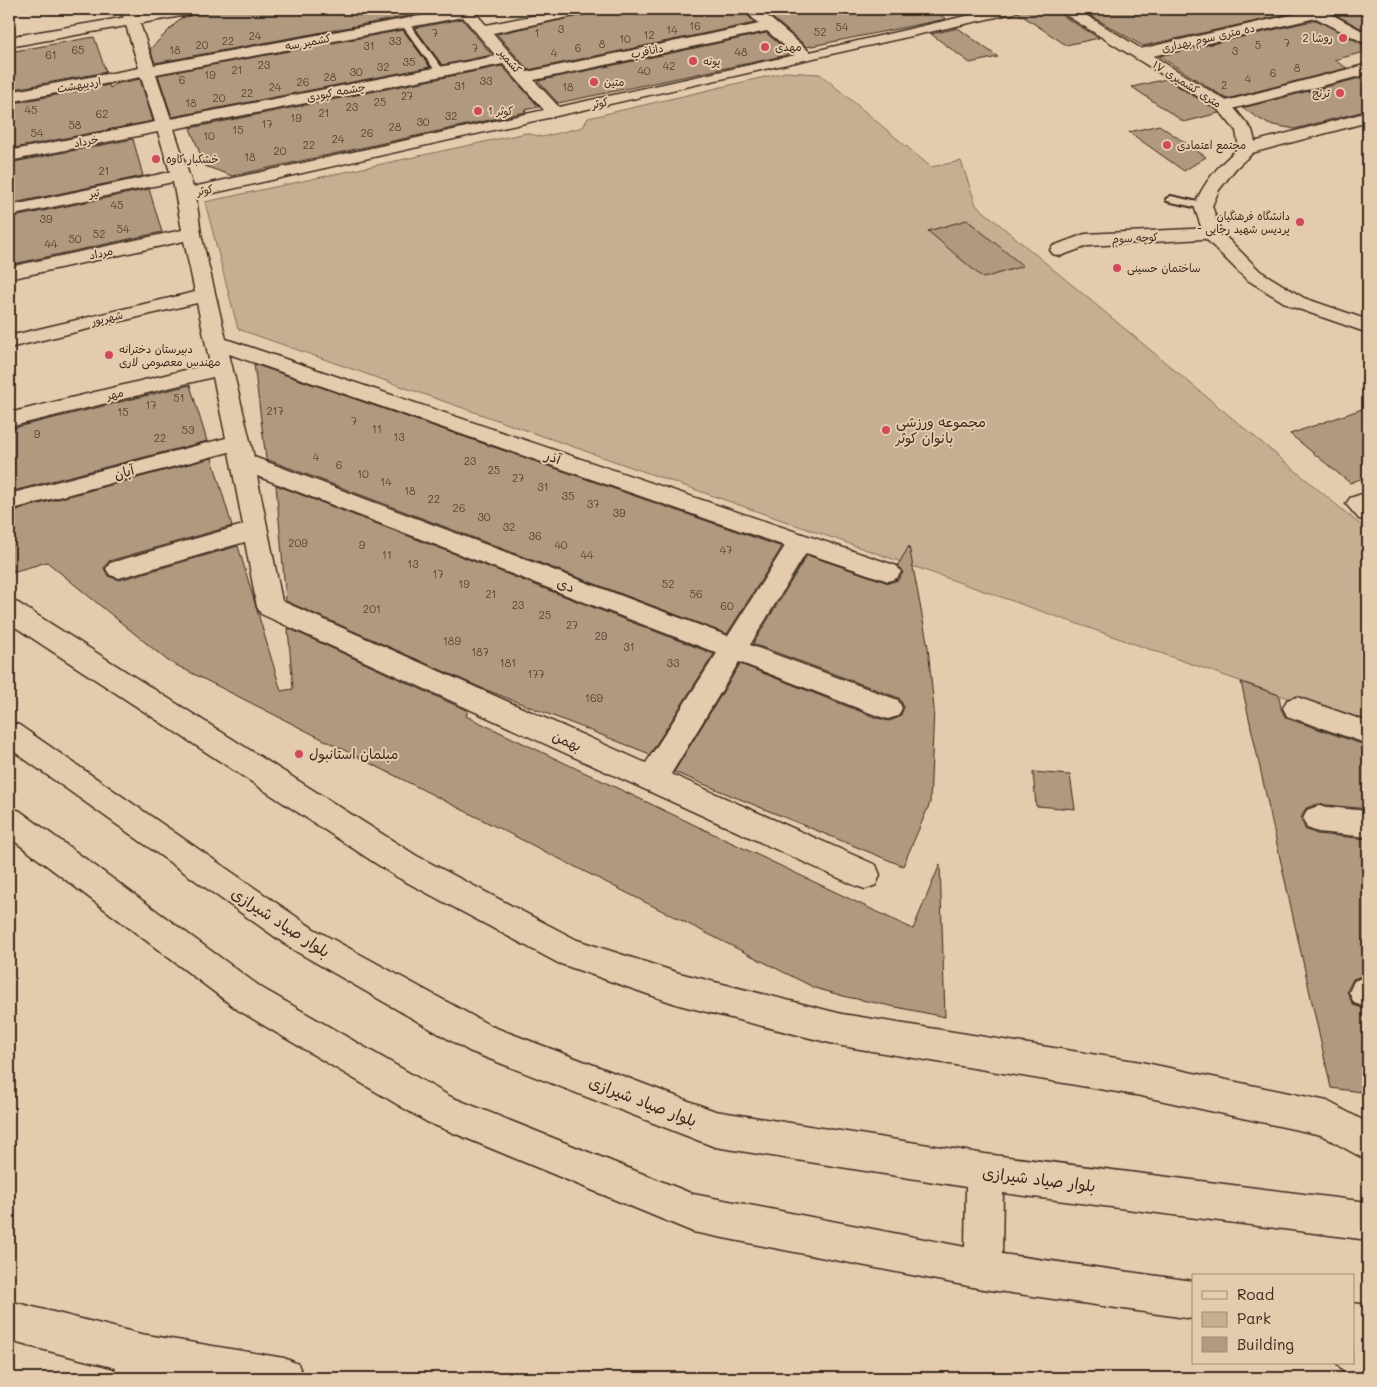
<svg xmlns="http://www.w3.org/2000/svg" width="1377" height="1387" font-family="Mali,'Playpen Sans Arabic',sans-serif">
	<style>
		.green { fill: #c6ae93; stroke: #806c58 }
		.building { fill: #b19980; stroke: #3b2a1e }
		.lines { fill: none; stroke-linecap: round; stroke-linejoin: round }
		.lane-casing { stroke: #3b2a1e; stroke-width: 4 }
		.street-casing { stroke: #3b2a1e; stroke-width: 3 }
		.secondary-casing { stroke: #3b2a1e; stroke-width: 3 }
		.lane { fill: #e5cbad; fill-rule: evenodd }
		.street { fill: #e5cbad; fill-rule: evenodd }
		.secondary { fill: #e5cbad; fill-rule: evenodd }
		.poi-dot { fill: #d1495b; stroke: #e5cbad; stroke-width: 2 }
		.labels { text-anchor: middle; stroke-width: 4; stroke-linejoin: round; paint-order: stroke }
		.number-label { font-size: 11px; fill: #584636 }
		.far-street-label { font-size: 11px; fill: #3b2a1e; stroke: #e5cbad }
		.far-poi-label { font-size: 11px; fill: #3b2a1e; stroke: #e5cbad; text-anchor: start }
		.poi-label { font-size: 14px; fill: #3b2a1e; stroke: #e5cbad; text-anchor: start }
		.street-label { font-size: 14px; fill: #3b2a1e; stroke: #e5cbad }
		.near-street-label { font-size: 16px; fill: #3b2a1e; stroke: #e5cbad }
	</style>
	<rect width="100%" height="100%" fill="#e5cbad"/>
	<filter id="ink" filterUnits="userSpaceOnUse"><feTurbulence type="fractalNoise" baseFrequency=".02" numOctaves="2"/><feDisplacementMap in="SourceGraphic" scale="10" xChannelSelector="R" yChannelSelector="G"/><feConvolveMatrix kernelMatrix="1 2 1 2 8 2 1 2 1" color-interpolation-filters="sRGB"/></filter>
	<g filter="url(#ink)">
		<path class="green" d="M 786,72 L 820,74 L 931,167 L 961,161 L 976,205 L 1368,531 L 1368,726 L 238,329 L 205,202 L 526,133 L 542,137 L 583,127 L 588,118 Z"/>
		<g class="building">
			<path d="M 218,9 L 447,9 L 155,63 L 150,49 L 181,18 Z"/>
			<path d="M 610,9 L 741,9 L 755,23 L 528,70 L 497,34 Z"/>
			<path d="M 762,9 L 939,9 L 939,14 L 946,19 L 807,47 Z"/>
			<path d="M 1023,9 L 1057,9 L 1060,14 L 1099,38 L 1066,45 L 1018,13 Z"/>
			<path d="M 1079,9 L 1301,9 L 1302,11 L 1143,46 Z"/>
			<path d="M 1344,9 L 1368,9 L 1368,32 L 1336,15 L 1342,13 Z"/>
			<path d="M 462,19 L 492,55 L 442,65 L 415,28 Z"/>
			<path d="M 1316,20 L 1368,47 L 1368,51 L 1334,60 L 1347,68 L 1227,99 L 1159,56 Z"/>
			<path d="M 958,28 L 998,57 L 970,63 L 931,34 Z"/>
			<path d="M 403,30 L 430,67 L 172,117 L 158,75 Z"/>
			<path d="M 766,33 L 788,51 L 784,52 L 788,55 L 558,103 L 538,81 Z"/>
			<path d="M 94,37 L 106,72 L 9,90 L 9,52 Z"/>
			<path d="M 502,66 L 539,107 L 524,110 L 526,112 L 232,176 L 205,166 L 190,128 Z"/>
			<path d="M 1364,77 L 1368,80 L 1368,110 L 1295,129 L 1268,124 L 1242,108 Z"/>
			<path d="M 140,79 L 153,121 L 9,149 L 9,104 L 109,85 L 110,88 L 115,84 Z"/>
			<path d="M 1166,79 L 1217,110 L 1219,113 L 1184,122 L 1132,87 Z"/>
			<path d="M 1159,125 L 1206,157 L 1184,171 L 1129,132 Z"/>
			<path d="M 133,139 L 143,176 L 9,204 L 9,163 Z"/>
			<path d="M 149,189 L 162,232 L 9,265 L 9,218 Z"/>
			<path d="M 967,220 L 1023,266 L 983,278 L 928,231 Z"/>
			<path d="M 254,364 L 782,547 L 727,634 L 266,459 Z"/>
			<path d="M 190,385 L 207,441 L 9,492 L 9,429 Z"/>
			<path d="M 1368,407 L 1368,476 L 1350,483 L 1290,434 Z"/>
			<path d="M 212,458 L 232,526 L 109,561 L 104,568 L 108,576 L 120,580 L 238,546 L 281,691 L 293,689 L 288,628 L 468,711 L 466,716 L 913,929 L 940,864 L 945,1017 L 847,997 L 815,988 L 168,661 L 47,562 L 9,573 L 9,512 Z"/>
			<path d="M 276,485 L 714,654 L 650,754 L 479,687 L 286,601 Z"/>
			<path d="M 909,546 L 928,647 L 934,709 L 930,803 L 903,866 L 674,772 L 740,664 L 877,718 L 889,721 L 900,717 L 904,707 L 899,698 L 753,644 L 807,555 L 889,583 L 898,580 L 903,573 L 898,565 Z"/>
			<path d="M 1241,682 L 1279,695 L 1281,709 L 1286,718 L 1368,746 L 1368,809 L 1317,804 L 1306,808 L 1301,818 L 1305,829 L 1317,834 L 1368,839 L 1368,974 L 1353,979 L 1347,991 L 1353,1005 L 1368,1010 L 1368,1093 L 1331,1088 Z"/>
			<path d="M 1033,772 L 1070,775 L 1075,809 L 1036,806 Z"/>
		</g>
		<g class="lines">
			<defs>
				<g id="lane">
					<path d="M 405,22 L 408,22 L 443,69 L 443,73 L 437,73 L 401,24 Z"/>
					<path d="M 1171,196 L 1207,204 L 1208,206 L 1203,209 L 1167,201 L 1166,199 Z"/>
				</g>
				<g id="street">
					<path d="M 121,9 L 135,9 L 154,65 L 457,9 L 472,9 L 486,25 L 567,9 L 595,9 L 588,13 L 493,33 L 527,72 L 759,24 L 743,9 L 759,9 L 810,52 L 996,9 L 1021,9 L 1014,13 L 196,197 L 201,234 L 226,339 L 897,566 L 901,572 L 897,578 L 888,581 L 806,553 L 750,645 L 898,700 L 902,708 L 898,716 L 888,719 L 878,716 L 739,662 L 671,774 L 876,865 L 880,875 L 876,885 L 865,889 L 854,885 L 261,614 L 257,607 L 245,542 L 119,578 L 110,575 L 106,569 L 110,563 L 243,525 L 229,452 L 9,510 L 9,494 L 226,438 L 213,377 L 9,427 L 9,413 L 210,364 L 197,303 L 9,348 L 9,336 L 195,292 L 184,241 L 9,279 L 9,267 L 182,230 L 173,182 L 9,216 L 9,206 L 170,172 L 158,132 L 9,161 L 9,151 L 155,122 L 141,77 L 9,102 L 9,92 L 139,68 ZM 463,17 L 496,56 L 171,119 L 156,74 ZM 767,31 L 795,55 L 559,107 L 534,80 ZM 503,64 L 544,110 L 193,187 L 174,129 ZM 229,354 L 785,546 L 728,636 L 254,457 ZM 257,476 L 717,653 L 646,763 L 282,601 Z"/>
					<path d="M 1303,9 L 1342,9 L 1340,12 L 1331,14 L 1368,34 L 1368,45 L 1316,18 L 1140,59 L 1132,54 L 1140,49 L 1304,12 Z"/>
					<path d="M 1368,64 L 1368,74 L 1224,111 L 1218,109 L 1216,106 L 1218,103 Z"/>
					<path d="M 1368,112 L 1368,122 L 1248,154 L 1242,153 L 1239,149 L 1242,145 Z"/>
					<path d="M 1212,228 L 1219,230 L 1221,234 L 1219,238 L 1088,246 L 1060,256 L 1053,254 L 1050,250 L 1053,246 L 1085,234 Z"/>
					<path d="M 1368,492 L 1368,521 L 1359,519 L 1346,504 L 1350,498 Z"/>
					<path d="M 1297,697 L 1368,722 L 1368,744 L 1287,716 L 1283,708 L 1287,700 Z"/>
					<path d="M 1318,806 L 1368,811 L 1368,837 L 1318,832 L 1307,828 L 1303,819 L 1307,810 Z"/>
					<path d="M 1366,976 L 1368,976 L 1368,1008 L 1354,1003 L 1349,992 L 1354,981 Z"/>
					<path d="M 9,1301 L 141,1334 L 284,1358 L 298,1364 L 304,1378 L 166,1378 L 154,1376 L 153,1378 L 113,1378 L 116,1368 L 9,1341 Z"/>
				</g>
				<g id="secondary">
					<path d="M 174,9 L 205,9 L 198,13 L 9,47 L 9,37 Z"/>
					<path d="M 1059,9 L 1076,9 L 1230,103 L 1252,130 L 1257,149 L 1236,168 L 1219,190 L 1212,206 L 1221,232 L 1260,271 L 1304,298 L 1368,320 L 1368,333 L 1290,306 L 1246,279 L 1205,238 L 1194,206 C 1204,182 1219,164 1239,148 L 1236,131 L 1218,109 L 1061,12 Z"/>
					<path d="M 9,600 L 18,603 L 417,856 L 577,940 L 679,973 L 842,1014 L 1141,1062 L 1327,1101 L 1368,1123 L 1368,1161 L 1321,1135 L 1141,1096 L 842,1046 L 679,1005 L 558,963 L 395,876 L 9,623 Z"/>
					<path d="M 9,722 L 19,725 L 314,929 L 491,1026 L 715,1111 L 985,1154 L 1368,1202 L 1368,1240 L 1003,1193 L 1002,1254 L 1193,1281 L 1193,1319 L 983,1289 L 693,1232 L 427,1122 L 238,1010 L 9,837 L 9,807 L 20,811 L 262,988 L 451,1097 L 693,1194 L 965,1247 L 966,1187 L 715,1147 L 469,1051 L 292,949 L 9,748 Z"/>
					<path d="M 1353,1303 L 1368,1305 L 1368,1378 C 1356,1378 1343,1376 1337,1363 L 1353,1363 Z"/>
				</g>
			</defs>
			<use href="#lane" class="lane-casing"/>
			<use href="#street" class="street-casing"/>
			<use href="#secondary" class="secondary-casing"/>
			<use href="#lane" class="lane"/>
			<use href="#street" class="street"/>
			<use href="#secondary" class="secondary"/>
		</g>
	</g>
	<g class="poi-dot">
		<circle cx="1343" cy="38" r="5"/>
		<circle cx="765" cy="47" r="5"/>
		<circle cx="693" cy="61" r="5"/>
		<circle cx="594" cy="82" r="5"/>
		<circle cx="1340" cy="93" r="5"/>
		<circle cx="478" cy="111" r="5"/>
		<circle cx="1167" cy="145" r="5"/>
		<circle cx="156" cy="159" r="5"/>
		<circle cx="1300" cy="222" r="5"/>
		<circle cx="1117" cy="268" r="5"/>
		<circle cx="109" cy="355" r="5"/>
		<circle cx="886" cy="430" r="5"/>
		<circle cx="299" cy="754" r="5"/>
	</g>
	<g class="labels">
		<g class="number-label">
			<text x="695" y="30">16</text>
			<text x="842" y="31">54</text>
			<text x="561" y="33">3</text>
			<text x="672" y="34">14</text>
			<text x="820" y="36">52</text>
			<text x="435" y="37">7</text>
			<text x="537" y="37">1</text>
			<text x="649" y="39">12</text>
			<text x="255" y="40">24</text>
			<text x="625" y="43">10</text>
			<text x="228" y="45">22</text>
			<text x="395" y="45">33</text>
			<text x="1287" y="47">7</text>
			<text x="602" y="48">8</text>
			<text x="202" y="49">20</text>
			<text x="1258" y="49">5</text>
			<text x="369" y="50">31</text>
			<text x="475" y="52">7</text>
			<text x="578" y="52">6</text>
			<text x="78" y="54">65</text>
			<text x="175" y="54">18</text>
			<text x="1235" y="55">3</text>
			<text x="741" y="56">48</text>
			<text x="554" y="57">4</text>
			<text x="51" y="59">61</text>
			<text x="409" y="66">35</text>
			<text x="264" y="69">23</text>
			<text x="669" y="70">42</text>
			<text x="383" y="71">32</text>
			<text x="1297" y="72">8</text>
			<text x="237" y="74">21</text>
			<text x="644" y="75">40</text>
			<text x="356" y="76">30</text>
			<text x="1273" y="77">6</text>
			<text x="210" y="79">19</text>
			<text x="330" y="81">28</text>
			<text x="1248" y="83">4</text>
			<text x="182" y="84">6</text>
			<text x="486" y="85">33</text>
			<text x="303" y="86">26</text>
			<text x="1224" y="89">2</text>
			<text x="460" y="90">31</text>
			<text x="275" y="91">24</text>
			<text x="568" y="91">18</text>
			<text x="247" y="97">22</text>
			<text x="407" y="100">27</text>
			<text x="219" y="102">20</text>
			<text x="380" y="106">25</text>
			<text x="191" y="107">18</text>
			<text x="352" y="111">23</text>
			<text x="31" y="114">45</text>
			<text x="324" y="117">21</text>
			<text x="102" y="118">62</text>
			<text x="451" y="120">32</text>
			<text x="296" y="122">19</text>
			<text x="423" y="126">30</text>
			<text x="267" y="128">17</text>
			<text x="75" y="129">58</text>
			<text x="395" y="131">28</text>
			<text x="238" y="134">15</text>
			<text x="37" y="137">54</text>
			<text x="367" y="137">26</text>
			<text x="209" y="140">10</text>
			<text x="338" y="143">24</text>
			<text x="309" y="149">22</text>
			<text x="280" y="155">20</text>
			<text x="250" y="161">18</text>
			<text x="104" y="175">21</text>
			<text x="117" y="209">45</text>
			<text x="46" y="223">39</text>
			<text x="123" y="233">54</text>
			<text x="99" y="238">52</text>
			<text x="75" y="243">50</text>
			<text x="51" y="248">44</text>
			<text x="179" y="402">51</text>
			<text x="151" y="409">17</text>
			<text x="275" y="415">217</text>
			<text x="123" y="416">15</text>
			<text x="354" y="425">7</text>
			<text x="377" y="433">11</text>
			<text x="188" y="434">53</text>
			<text x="37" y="438">9</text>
			<text x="399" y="441">13</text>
			<text x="160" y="442">22</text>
			<text x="316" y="461">4</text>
			<text x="470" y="465">23</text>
			<text x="339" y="469">6</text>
			<text x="494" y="474">25</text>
			<text x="363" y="478">10</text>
			<text x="518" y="482">27</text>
			<text x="386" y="486">14</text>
			<text x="543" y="491">31</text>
			<text x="410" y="495">18</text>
			<text x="568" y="500">35</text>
			<text x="434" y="503">22</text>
			<text x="593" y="508">37</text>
			<text x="459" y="512">26</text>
			<text x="619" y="517">39</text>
			<text x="484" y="521">30</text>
			<text x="509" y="531">32</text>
			<text x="535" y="540">36</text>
			<text x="298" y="547">209</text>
			<text x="362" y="549">9</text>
			<text x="561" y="549">40</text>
			<text x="726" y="554">47</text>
			<text x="387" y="559">11</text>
			<text x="587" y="559">44</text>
			<text x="413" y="568">13</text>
			<text x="438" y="578">17</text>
			<text x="464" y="588">19</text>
			<text x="668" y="588">52</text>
			<text x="491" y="598">21</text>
			<text x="696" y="598">56</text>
			<text x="518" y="609">23</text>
			<text x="727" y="610">60</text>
			<text x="372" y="613">201</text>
			<text x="545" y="619">25</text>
			<text x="572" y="629">27</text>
			<text x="601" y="640">29</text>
			<text x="452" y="645">189</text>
			<text x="629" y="651">31</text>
			<text x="480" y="656">187</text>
			<text x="508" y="667">181</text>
			<text x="673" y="667">33</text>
			<text x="536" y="678">177</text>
			<text x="594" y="702">169</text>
		</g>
		<g class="far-street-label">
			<text transform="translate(1208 38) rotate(-13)" y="4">ده متری سوم بهداری</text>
			<text transform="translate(308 42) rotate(-11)" y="4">کشمیر سه</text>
			<text transform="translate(647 51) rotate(-12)" y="4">دانافرب</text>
			<text transform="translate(510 61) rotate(49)" y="4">کشمیر</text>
			<text transform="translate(1187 84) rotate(32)" y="4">۱۷ متری کشمیری</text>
			<text transform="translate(79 85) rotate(-10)" y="4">اردیبهشت</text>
			<text transform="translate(336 92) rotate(-11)" y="4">چشمه کبودی</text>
			<text transform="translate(600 103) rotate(-12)" y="4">کوثر</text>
			<text transform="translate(86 141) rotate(-11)" y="4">خرداد</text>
			<text transform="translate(205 190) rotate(-12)" y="4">کوثر</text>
			<text transform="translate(94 193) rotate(-12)" y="4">تیر</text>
			<text transform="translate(1135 238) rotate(-3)" y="4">کوچه سوم</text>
			<text transform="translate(101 253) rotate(-12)" y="4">مرداد</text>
			<text transform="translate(107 318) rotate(-13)" y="4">شهریور</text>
			<text transform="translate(115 394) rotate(-14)" y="4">مهر</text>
		</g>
		<g class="far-poi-label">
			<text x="1333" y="42" text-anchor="end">روشا 2</text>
			<text x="775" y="51">مهدی</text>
			<text x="703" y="65">پونه</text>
			<text x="604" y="86">متین</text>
			<text x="1330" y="97" text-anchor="end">ترنج</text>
			<text x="488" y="115">کوثر 1</text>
			<text x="1177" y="149">مجتمع اعتمادی</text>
			<text x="166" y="163">خشکبار کاوه</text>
			<text x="1290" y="220" text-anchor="end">دانشگاه فرهنگیان<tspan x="1290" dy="13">- پردیس شهید رجایی</tspan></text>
			<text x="1127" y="272">ساختمان حسینی</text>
			<text x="119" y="353">دبیرستان دخترانه<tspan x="119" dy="13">مهندس معصومی لاری</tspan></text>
		</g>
		<g class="poi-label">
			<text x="896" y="427">مجموعه ورزشی<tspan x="896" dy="16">بانوان کوثر</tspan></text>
			<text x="309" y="759">مبلمان استانبول</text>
		</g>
		<g class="street-label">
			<text transform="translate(553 457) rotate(19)" y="5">آذر</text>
			<text transform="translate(124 472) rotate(-15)" y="5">آبان</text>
			<text transform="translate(566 585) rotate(21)" y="5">دی</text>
			<text transform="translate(567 741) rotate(24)" y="5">بهمن</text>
		</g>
		<g class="near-street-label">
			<text transform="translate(281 922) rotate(33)" y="6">بلوار صیاد شیرازی</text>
			<text transform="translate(643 1101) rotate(21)" y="6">بلوار صیاد شیرازی</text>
			<text transform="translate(1039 1179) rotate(7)" y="6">بلوار صیاد شیرازی</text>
		</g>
	</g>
	<rect width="1377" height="1387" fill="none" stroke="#e5cbad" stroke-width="30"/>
	<rect x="15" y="15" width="1347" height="1357" fill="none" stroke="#3b2a1e" stroke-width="2" filter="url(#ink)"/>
	<rect x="1192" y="1274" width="162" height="90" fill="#e5cbad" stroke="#a18b74"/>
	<rect x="1202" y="1291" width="25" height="8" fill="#e5cbad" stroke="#a18b74"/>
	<text x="1237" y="1300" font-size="15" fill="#3b2a1e">Road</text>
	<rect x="1202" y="1312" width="25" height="15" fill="#c6ae93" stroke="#a18b74"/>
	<text x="1237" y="1324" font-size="15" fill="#3b2a1e">Park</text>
	<rect x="1202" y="1337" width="25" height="15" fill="#b19980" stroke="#a18b74"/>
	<text x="1237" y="1350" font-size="15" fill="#3b2a1e">Building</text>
</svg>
